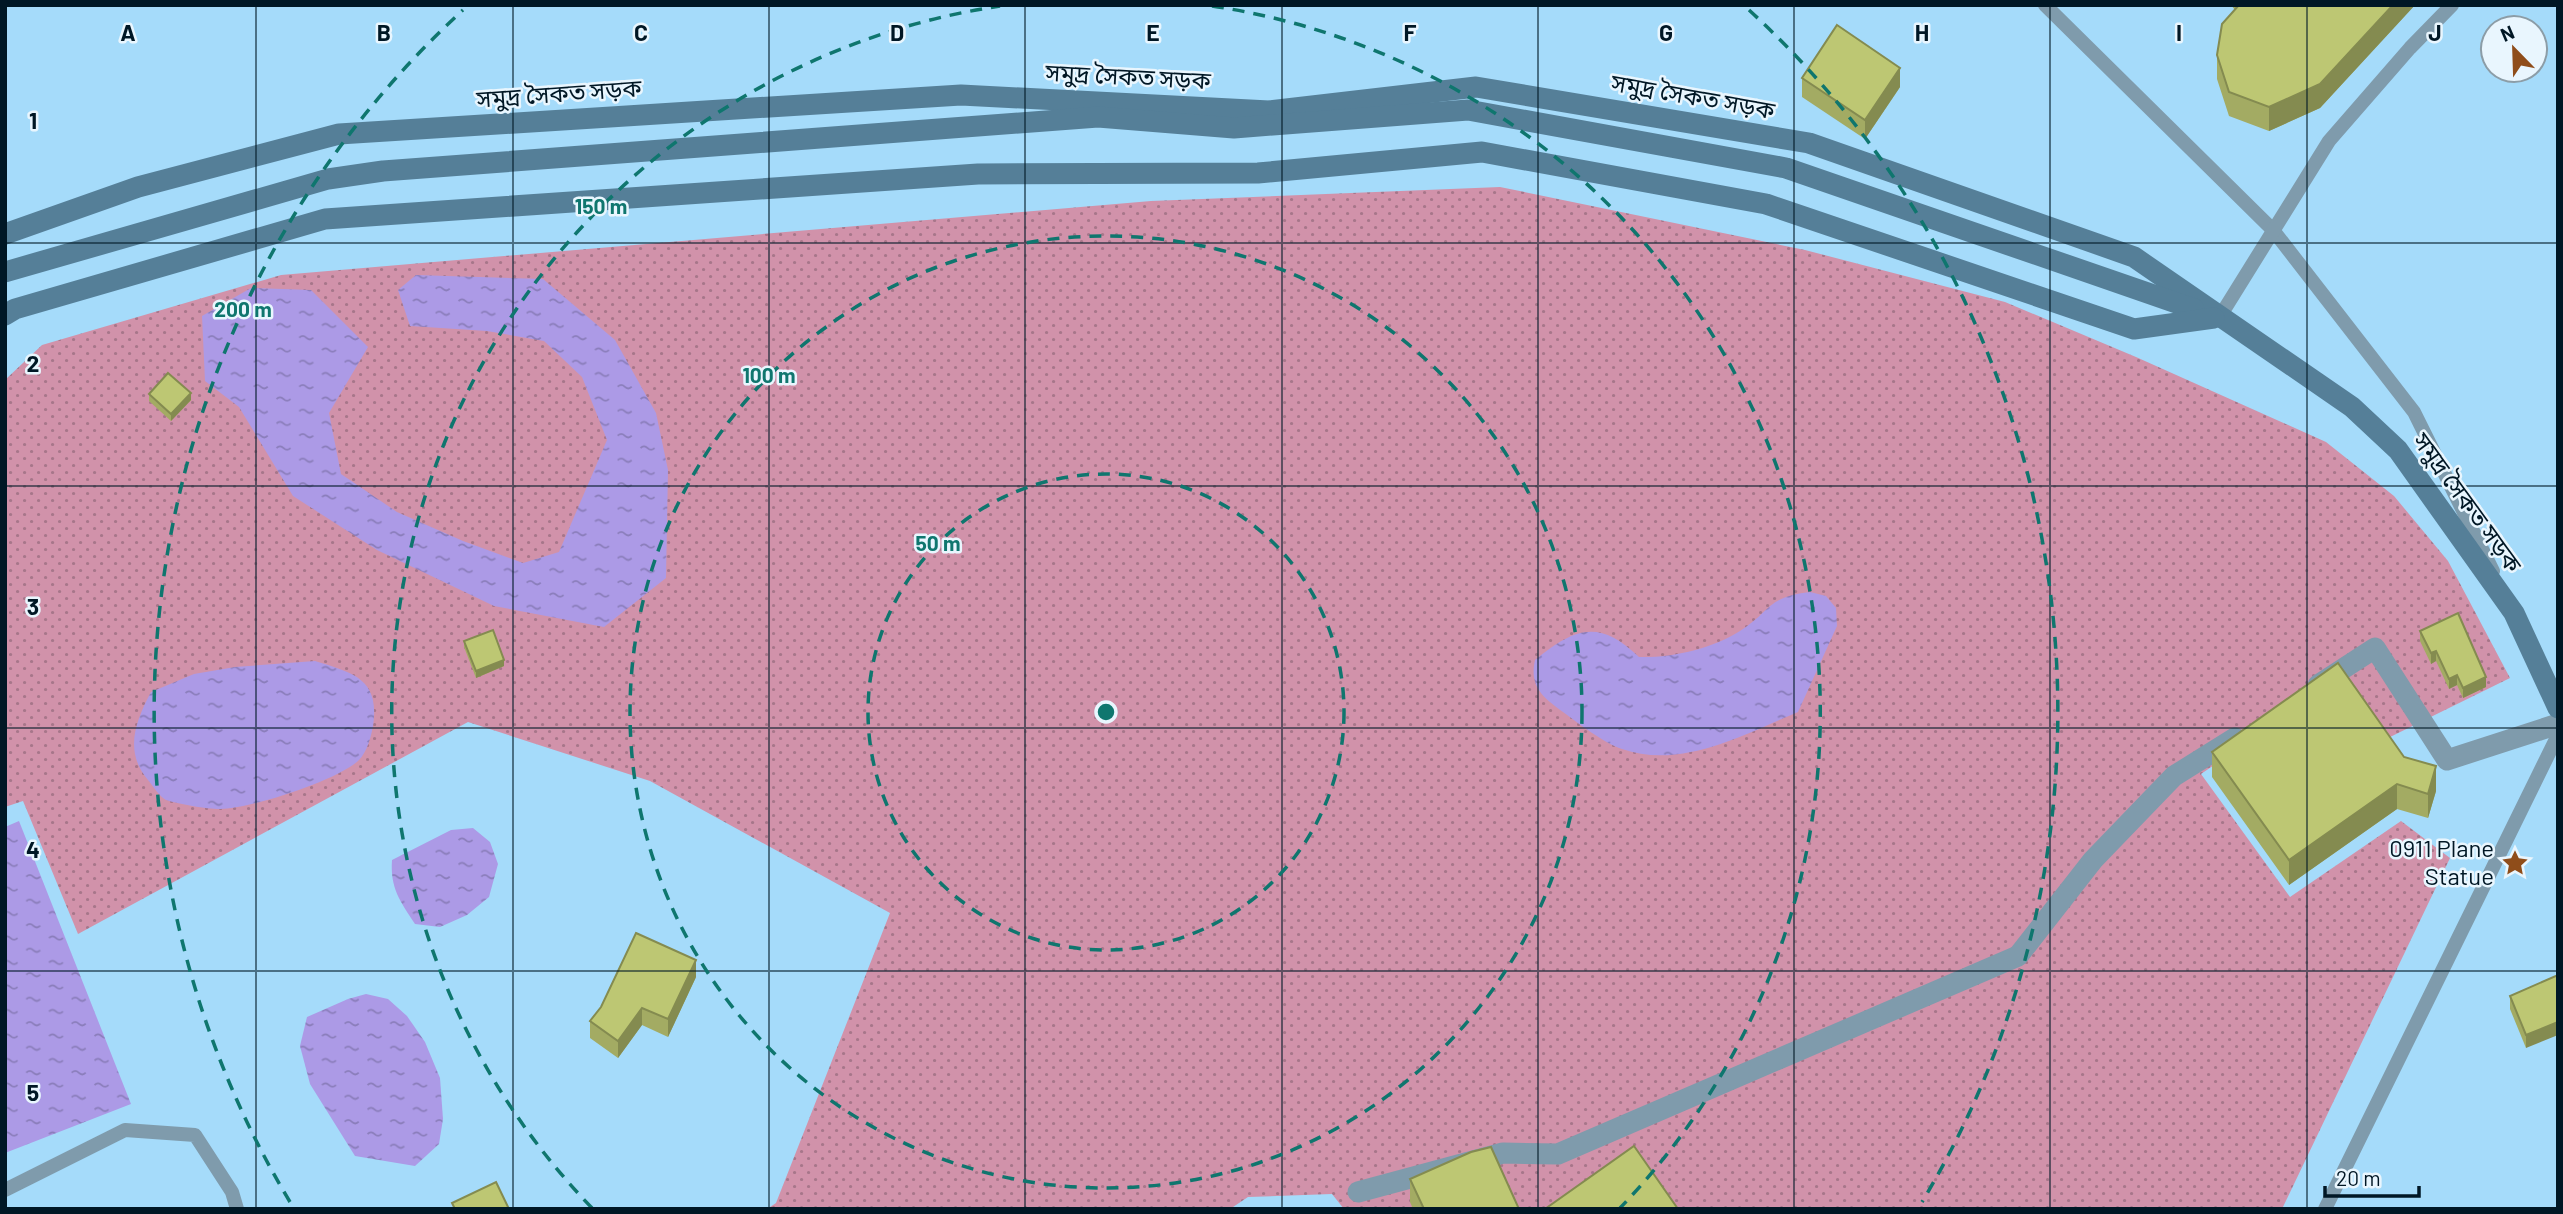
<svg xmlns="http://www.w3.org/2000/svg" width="2563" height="1214" font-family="Barlow,'Noto Sans Bengali',sans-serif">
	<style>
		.grass { fill: url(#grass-dots) }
		.water { fill: url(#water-ripples) }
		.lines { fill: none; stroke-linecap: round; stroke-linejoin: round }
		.lane { stroke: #7f9bac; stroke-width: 14 }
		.street { stroke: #7f9bac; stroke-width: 21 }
		.secondary { stroke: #557f98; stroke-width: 21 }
		.wall { fill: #a3ab63 }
		.shaded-wall { fill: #848b50 }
		.building { fill: #bdc773; stroke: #848b50; stroke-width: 2 }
		.grid { fill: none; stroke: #001725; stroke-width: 2; stroke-opacity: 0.55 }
		.ring { fill: none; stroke: #0f766e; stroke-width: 3.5; stroke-dasharray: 12 9 }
		.labels { text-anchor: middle; stroke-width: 5; stroke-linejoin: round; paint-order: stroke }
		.street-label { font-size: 24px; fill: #001725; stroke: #e9f6fe }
		.poi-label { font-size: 24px; fill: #001725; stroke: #e9f6fe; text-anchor: end }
		.grid-label { font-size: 23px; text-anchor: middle; font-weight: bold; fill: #001725; stroke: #e9f6fe; stroke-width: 5; stroke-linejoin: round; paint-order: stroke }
		.centre { fill: #0f766e; stroke: #e9f6fe; stroke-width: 3.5 }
		.ring-label { font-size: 21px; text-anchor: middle; font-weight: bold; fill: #0f766e; stroke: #e9f6fe; stroke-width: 5; stroke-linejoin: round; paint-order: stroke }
	</style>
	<defs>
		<pattern id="grass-dots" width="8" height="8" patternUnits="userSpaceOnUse" patternTransform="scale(1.75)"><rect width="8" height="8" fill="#d192aa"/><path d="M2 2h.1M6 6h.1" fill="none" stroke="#a7768a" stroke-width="1.8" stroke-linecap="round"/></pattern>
		<pattern id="water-ripples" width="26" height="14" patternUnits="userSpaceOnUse" patternTransform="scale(1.75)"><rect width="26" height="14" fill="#ac9ae6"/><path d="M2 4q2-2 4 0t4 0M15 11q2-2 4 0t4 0" fill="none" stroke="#8a7dba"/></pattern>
	</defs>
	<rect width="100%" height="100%" fill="#a5dbfa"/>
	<path class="grass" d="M 1500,187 L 1805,250 L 2005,302 L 2136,357 L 2326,442 L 2394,496 L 2448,561 L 2510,678 L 2384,740 L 2340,679 L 2201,774 L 2290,897 L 2401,821 L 2450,858 L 2282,1209 L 1344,1209 L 1332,1194 L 1248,1197 L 1230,1209 L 767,1209 L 776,1203 L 890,913 L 650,781 L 468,722 L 78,934 L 23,801 L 5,807 L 5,380 L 42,345 L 281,275 L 1151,201 Z"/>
	<g class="water">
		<path d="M 416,275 L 543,279 L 615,340 L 656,413 L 668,470 L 666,578 L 604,627 L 494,606 L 377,550 L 293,496 L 239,407 L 205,381 L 202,316 L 251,288 L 311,290 L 368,347 L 329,413 L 341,474 L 397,512 L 463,541 L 523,563 L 559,552 L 607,440 L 582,377 L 544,341 L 487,331 L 410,326 L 398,290 Z"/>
		<path d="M 1810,592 L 1826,596 L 1836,608 L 1837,626 L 1798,712 C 1745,734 1681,770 1622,749 C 1604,743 1579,724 1563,712 C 1543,697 1529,687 1535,660 C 1574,628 1599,618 1639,657 C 1671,658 1712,649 1740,631 C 1772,611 1766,597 1810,592 Z"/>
		<path d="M 315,661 C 354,673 380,679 373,726 C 371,737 367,752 359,760 C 339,780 247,810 219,809 C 208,809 177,804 166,800 C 160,797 153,786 148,780 C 124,752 135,722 151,692 L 194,674 L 235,667 Z"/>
		<path d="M 19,821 L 131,1104 L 5,1153 L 5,827 Z"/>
		<path d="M 473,828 L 490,842 L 498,864 L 489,897 L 467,915 L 440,927 L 415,924 C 400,901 390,888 392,860 L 451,830 Z"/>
		<path d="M 366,994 L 388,999 L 407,1016 L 425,1042 L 440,1078 L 443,1119 L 439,1144 L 415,1166 L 355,1156 L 310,1084 L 300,1046 L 307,1017 L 348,999 Z"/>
	</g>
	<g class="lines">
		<g class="lane">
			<path d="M 2045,5 L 2273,230 L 2414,412 L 2493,571"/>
			<path d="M 2219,318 L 2329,141 L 2410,48 L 2452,5"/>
			<path d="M 5,1190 L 125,1130 L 195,1135 L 232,1192 L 237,1209"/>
			<path d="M 2325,1209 L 2558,735"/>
		</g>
		<g class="street">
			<path d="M 2318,685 L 2375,648 L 2447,760 L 2558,724"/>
			<path d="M 1358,1192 L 1503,1153 L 1558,1154 L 2018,956 L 2093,860 L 2174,776 L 2235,738"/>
		</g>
		<g class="secondary">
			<path d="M 5,234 L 138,187 L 339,134 L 961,95 L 1269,111 L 1476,87 L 1809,143 L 2134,257 L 2352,407 L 2398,450 L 2514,613 L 2558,708"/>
			<path d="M 5,272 L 328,179 L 383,171 L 1098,117 L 1234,128 L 1468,110 L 1786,168 L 2194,309"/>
			<path d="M 5,315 L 15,309 L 325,219 L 978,174 L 1258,173 L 1482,152 L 1766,204 L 2134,329 L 2214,318"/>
		</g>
	</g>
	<g class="wall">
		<path d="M 2231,5 L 2415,5 L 2320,108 L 2269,131 L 2229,116 L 2217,79 L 2217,55 L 2235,10 Z"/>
		<path d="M 1802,78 L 1900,87 L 1865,139 L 1802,97 Z"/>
		<path d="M 149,394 L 191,400 L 171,421 L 149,401 Z"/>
		<path d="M 2420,631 L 2486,687 L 2463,698 L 2457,685 L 2449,689 L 2436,661 L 2431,664 L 2420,641 Z"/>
		<path d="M 464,641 L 504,666 L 476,678 L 464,647 Z"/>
		<path d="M 2212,752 L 2404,757 L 2436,791 L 2428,818 L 2397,809 L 2289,885 L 2212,777 Z"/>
		<path d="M 2558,975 L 2526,1048 L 2510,1009 L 2510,996 Z"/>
		<path d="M 696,977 L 668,1037 L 642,1025 L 618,1058 L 590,1038 L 590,1021 Z"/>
		<path d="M 1410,1179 L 1519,1209 L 1413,1209 L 1410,1202 Z"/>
	</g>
	<g class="shaded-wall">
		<path d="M 2393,5 L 2415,5 L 2320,108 L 2269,131 L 2269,107 Z"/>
		<path d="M 1900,68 L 1900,87 L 1865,139 L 1865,120 Z"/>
		<path d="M 191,393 L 191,400 L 171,421 L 171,414 Z"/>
		<path d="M 2436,651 L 2436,661 L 2431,664 L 2431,653 Z"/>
		<path d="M 504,660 L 504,666 L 476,678 L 476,671 Z"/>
		<path d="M 2457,675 L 2457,685 L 2449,689 L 2449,679 Z"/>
		<path d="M 2486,677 L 2486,687 L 2463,698 L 2463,688 Z"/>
		<path d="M 2436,766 L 2436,791 L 2428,818 L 2428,794 Z"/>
		<path d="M 2397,784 L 2397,809 L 2289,885 L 2289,860 Z"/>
		<path d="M 696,960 L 696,977 L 668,1037 L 668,1019 Z"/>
		<path d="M 642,1008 L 642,1025 L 618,1058 L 618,1041 Z"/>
		<path d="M 2558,1022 L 2558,1035 L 2526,1048 L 2526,1035 Z"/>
	</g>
	<g class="building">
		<path d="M 2239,5 L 2393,5 L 2320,84 L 2269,107 L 2229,92 L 2217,55 L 2222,24 Z"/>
		<path d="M 1837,25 L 1900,68 L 1865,120 L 1802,78 Z"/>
		<path d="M 168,373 L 191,393 L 171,414 L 149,394 Z"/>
		<path d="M 2458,613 L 2486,677 L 2463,688 L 2457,675 L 2449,679 L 2436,651 L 2431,653 L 2420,631 Z"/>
		<path d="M 493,630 L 504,660 L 476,671 L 464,641 Z"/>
		<path d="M 2338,663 L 2404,757 L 2436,766 L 2428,794 L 2397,784 L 2289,860 L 2212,752 Z"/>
		<path d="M 636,933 L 696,960 L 668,1019 L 642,1008 L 618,1041 L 590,1021 L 601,1007 Z"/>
		<path d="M 2558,975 L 2558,1022 L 2526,1035 L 2510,996 Z"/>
		<path d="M 1634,1146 L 1678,1209 L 1545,1209 Z"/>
		<path d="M 1491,1147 L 1519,1209 L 1424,1209 L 1410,1179 L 1471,1152 Z"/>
		<path d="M 496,1182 L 509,1209 L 455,1209 L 452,1203 Z"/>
	</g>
	<path class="grid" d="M 256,5 L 256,1209M 513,5 L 513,1209M 769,5 L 769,1209M 1025,5 L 1025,1209M 1282,5 L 1282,1209M 1538,5 L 1538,1209M 1794,5 L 1794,1209M 2050,5 L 2050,1209M 2307,5 L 2307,1209M 5,243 L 2558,243M 5,486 L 2558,486M 5,728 L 2558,728M 5,971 L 2558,971"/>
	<g class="ring">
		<circle cx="1106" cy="712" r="238"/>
		<circle cx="1106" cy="712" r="476"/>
		<path d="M592 1208A714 714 0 0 1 1000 6M1212 6A714 714 0 0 1 1620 1208"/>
		<path d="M290 1202A952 952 0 0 1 463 10M1749 10A952 952 0 0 1 1922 1202"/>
	</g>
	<defs>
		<symbol id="sight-bare" viewBox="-9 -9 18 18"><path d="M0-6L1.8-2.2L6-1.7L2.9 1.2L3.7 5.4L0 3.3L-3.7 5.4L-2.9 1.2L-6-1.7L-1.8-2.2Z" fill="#8f4d1a" stroke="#e9f6fe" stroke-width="2.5" paint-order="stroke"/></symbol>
	</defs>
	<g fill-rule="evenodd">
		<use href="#sight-bare" x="2496" y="844" width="38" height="38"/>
	</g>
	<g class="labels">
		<g class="street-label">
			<text transform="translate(1128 77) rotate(3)" y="8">সমুদ্র সৈকত সড়ক</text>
			<text transform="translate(559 94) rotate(-4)" y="8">সমুদ্র সৈকত সড়ক</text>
			<text transform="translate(1693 97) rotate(10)" y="8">সমুদ্র সৈকত সড়ক</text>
			<text transform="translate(2467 503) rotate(54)" y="8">সমুদ্র সৈকত সড়ক</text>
		</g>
		<g class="poi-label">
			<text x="2494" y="857">0911 Plane<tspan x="2494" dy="28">Statue</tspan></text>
		</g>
	</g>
	<g class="grid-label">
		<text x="128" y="41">A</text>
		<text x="384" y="41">B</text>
		<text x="641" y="41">C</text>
		<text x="897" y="41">D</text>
		<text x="1153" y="41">E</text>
		<text x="1410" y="41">F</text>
		<text x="1666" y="41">G</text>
		<text x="1922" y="41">H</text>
		<text x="2179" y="41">I</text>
		<text x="2435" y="41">J</text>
		<text x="33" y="129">1</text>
		<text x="33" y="372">2</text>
		<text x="33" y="615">3</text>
		<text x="33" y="858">4</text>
		<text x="33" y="1101">5</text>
	</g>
	<circle cx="1106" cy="712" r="10" class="centre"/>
	<g class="ring-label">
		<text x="601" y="214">150 m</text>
		<text x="243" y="317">200 m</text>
		<text x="769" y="383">100 m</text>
		<text x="938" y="551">50 m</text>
	</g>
	<rect width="2563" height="1214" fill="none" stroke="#001725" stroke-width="14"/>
	<g transform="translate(2514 49) rotate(337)"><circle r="33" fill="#e9f6fe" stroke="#8c9da7" stroke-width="2"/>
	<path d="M0-5L12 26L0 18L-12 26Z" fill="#8f4d1a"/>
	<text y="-10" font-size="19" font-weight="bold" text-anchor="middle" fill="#001725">N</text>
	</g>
	<path d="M2325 1186v10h94v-10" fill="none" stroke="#001725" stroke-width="3.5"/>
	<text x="2336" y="1186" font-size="21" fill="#001725" stroke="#e9f6fe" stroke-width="5" paint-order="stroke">20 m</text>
</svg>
